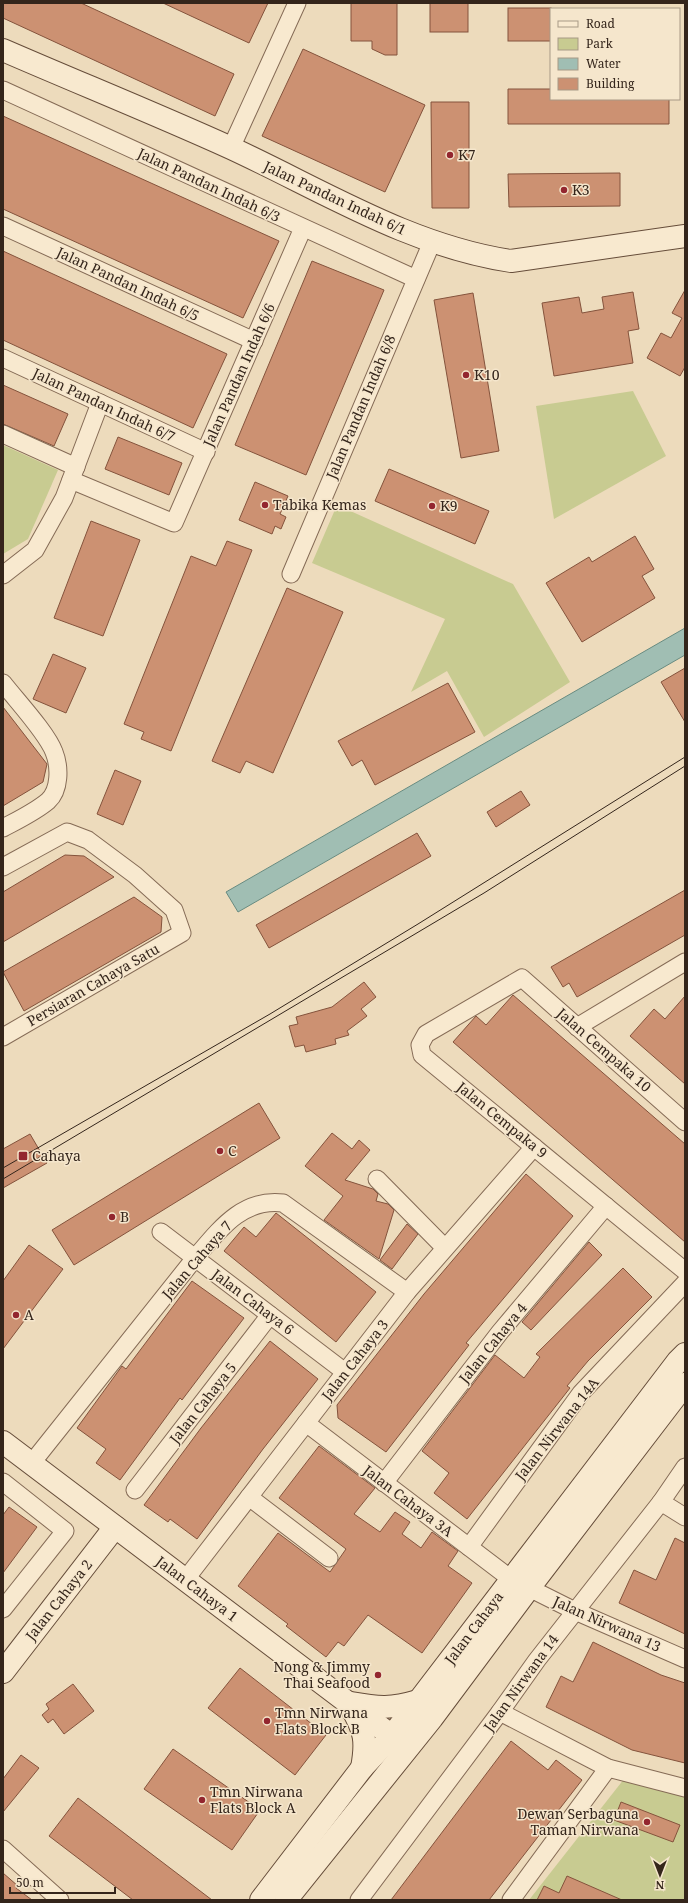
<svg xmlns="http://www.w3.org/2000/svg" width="688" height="1903" font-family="'Noto Serif',serif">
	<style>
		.green { fill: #c8cb91 }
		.water { fill: #a0beb3; stroke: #688b80 }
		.building { fill: #cc9172; stroke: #84533c }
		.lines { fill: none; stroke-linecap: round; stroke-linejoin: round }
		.street-casing { stroke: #856b56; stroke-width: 19 }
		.secondary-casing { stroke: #664d3a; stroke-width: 24 }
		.street { stroke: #f8e9cf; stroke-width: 17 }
		.secondary { stroke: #f8e9cf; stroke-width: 22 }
		.tram { stroke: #34251b; stroke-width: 1 }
		.poi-dot { fill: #93262f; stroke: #f5e6cc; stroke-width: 1.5 }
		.labels { text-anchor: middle; stroke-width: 3; stroke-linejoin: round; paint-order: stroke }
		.poi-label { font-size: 14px; fill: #34251b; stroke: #f5e6cc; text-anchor: start }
		.street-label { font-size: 14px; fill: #34251b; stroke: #f5e6cc }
	</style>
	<rect width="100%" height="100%" fill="#eddbbc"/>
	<g class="green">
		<path d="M 633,391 L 666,456 L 554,519 L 536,406 Z"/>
		<path d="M 3,445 L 58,470 L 28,539 L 3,554 Z"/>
		<path d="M 337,505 L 513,584 L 570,682 L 484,737 L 447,671 L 411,692 L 445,619 L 312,563 Z"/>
		<path d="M 624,1779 L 685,1796 L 685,1900 L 529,1900 Z"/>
	</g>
	<path class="water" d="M 685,628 L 685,655 L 238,912 L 226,892 Z"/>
	<g class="building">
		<path d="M 3,3 L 81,3 L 234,74 L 215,116 L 3,18 Z"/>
		<path d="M 163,3 L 268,3 L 249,43 Z"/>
		<path d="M 351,3 L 397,3 L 397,55 L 385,55 L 372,49 L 372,41 L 351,41 Z"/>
		<rect x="430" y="3" width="38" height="29"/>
		<rect x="508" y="8" width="43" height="33"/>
		<path d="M 303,49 L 425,105 L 385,192 L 262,136 Z"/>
		<path d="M 508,89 L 551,89 L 551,99 L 669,99 L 669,124 L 508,124 Z"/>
		<path d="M 431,102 L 469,102 L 469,208 L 432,208 Z"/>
		<path d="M 3,116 L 279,241 L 243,318 L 3,209 Z"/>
		<path d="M 620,173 L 620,206 L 509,207 L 508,174 Z"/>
		<path d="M 3,251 L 227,354 L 193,428 L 3,340 Z"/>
		<path d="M 312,261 L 384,290 L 306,475 L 235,445 Z"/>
		<path d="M 685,290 L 685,367 L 680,376 L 647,358 L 661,333 L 671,338 L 682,318 L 672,313 Z"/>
		<path d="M 633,292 L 639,329 L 628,331 L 633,363 L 554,376 L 542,303 L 579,297 L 582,313 L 604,309 L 602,297 Z"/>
		<path d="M 473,293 L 499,451 L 461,458 L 434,300 Z"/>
		<path d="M 3,385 L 68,414 L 54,446 L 3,424 Z"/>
		<path d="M 118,437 L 182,463 L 169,495 L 105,469 Z"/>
		<path d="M 389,469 L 489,511 L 475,544 L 375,501 Z"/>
		<path d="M 255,482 L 288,496 L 280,514 L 286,517 L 281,529 L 275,526 L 272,534 L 239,520 Z"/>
		<path d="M 91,521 L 140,540 L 103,636 L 54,618 Z"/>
		<path d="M 635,536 L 654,569 L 642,576 L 655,598 L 582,642 L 546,583 L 589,557 L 592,562 Z"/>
		<path d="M 227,541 L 252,550 L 171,751 L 141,739 L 144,732 L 124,724 L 191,556 L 216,566 Z"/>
		<path d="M 287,588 L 343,612 L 273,773 L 246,761 L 240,773 L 212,761 Z"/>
		<path d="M 53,654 L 86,668 L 66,713 L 33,699 Z"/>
		<path d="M 685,668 L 685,722 L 661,682 Z"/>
		<path d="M 448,683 L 475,732 L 375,785 L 362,760 L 352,766 L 338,741 Z"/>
		<path d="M 3,707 L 47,764 L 43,782 L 3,806 Z"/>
		<path d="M 115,770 L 141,781 L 123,825 L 97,814 Z"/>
		<path d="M 521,791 L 530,805 L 496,827 L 487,812 Z"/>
		<path d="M 417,833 L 431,856 L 269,948 L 256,925 Z"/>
		<path d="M 65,855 L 84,856 L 114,877 L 3,942 L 3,892 Z"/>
		<path d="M 685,890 L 685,935 L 577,997 L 569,983 L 563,987 L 551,967 Z"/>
		<path d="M 134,897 L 162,917 L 161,932 L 24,1011 L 3,972 Z"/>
		<path d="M 364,982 L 376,997 L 361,1009 L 367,1016 L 347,1031 L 349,1035 L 335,1039 L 336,1044 L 306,1052 L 304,1045 L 295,1047 L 289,1026 L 298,1024 L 296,1017 L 332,1007 Z"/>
		<path d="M 513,995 L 685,1144 L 685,1242 L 453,1042 L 476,1016 L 486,1025 Z"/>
		<path d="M 685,996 L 685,1084 L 630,1036 L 654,1009 L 665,1019 Z"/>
		<path d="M 259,1103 L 280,1138 L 74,1265 L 52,1230 Z"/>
		<path d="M 332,1133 L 352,1149 L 359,1140 L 370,1150 L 345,1180 L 373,1189 L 378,1194 L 376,1201 L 388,1204 L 394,1210 L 379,1259 L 324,1220 L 343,1196 L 305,1166 Z"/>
		<path d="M 30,1134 L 47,1163 L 3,1188 L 3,1149 Z"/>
		<path d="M 526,1174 L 573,1216 L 466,1343 L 469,1345 L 386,1452 L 338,1418 L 337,1405 L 424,1294 Z"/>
		<path d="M 276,1213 L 376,1292 L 336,1342 L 224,1251 L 244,1227 L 256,1237 Z"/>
		<path d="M 407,1224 L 418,1234 L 392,1269 L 380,1260 Z"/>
		<path d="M 589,1242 L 602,1255 L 531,1330 L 522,1322 Z"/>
		<path d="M 29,1245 L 63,1269 L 3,1349 L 3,1281 Z"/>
		<path d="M 623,1268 L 652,1297 L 588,1361 L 567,1386 L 570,1388 L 467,1519 L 434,1493 L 449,1473 L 422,1451 L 495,1355 L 524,1378 L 540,1357 L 536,1354 Z"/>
		<path d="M 192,1281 L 244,1318 L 182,1400 L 180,1398 L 120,1480 L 96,1463 L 106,1449 L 77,1428 L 122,1366 L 126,1369 Z"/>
		<path d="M 270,1341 L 318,1379 L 263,1449 L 197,1539 L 170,1519 L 168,1522 L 144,1505 L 201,1428 Z"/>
		<path d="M 319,1446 L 375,1488 L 354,1514 L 380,1532 L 395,1512 L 410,1522 L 402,1534 L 421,1548 L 432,1532 L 458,1551 L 448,1566 L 472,1583 L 422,1653 L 368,1615 L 344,1646 L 338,1642 L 326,1657 L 286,1626 L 288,1624 L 238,1586 L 278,1533 L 330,1572 L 346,1549 L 279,1498 Z"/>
		<path d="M 9,1507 L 37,1527 L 3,1573 L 3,1515 Z"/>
		<path d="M 675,1538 L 685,1543 L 685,1634 L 619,1603 L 634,1570 L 656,1580 Z"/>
		<path d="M 593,1642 L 661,1675 L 685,1683 L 685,1763 L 632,1750 L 546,1707 L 561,1676 L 573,1682 Z"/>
		<path d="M 240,1668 L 326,1735 L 295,1775 L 208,1708 Z"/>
		<path d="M 73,1684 L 94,1711 L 64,1734 L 53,1719 L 48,1723 L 42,1715 L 49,1709 L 46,1704 Z"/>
		<path d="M 511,1741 L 548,1770 L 556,1760 L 582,1780 L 489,1900 L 391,1900 Z"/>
		<path d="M 173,1749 L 260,1810 L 232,1850 L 144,1789 Z"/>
		<path d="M 21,1755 L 39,1768 L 3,1812 L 3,1779 Z"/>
		<path d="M 78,1798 L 212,1900 L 133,1900 L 49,1836 Z"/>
		<path d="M 621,1802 L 680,1825 L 673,1842 L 614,1820 Z"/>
		<path d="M 3,1873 L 18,1886 L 16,1888 L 32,1900 L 3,1900 Z"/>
		<path d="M 567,1876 L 622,1900 L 537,1900 L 544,1886 L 559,1893 Z"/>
	</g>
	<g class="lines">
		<defs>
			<g id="street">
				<path d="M 3,90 L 416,279"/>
				<path d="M 231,148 L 297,3"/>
				<path d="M 3,226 L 254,341"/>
				<path d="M 3,358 L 206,452"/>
				<path d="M 3,434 L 76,467"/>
				<path d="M 71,480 L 174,523 L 303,228"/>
				<path d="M 291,574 L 432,242"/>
				<path d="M 3,575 L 35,550 L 64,498 L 100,403"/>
				<path d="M 3,683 C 17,701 47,733 54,752 C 60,767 60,790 48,801 C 35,812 18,820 3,828"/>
				<path d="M 3,867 L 67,832 L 88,840 L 135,875 L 174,910 L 182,933 L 3,1037"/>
				<path d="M 577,1027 L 685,962"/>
				<path d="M 685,1122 L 522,978 L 426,1034 L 420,1045 L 422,1055 L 685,1271"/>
				<path d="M 377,1179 L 445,1248"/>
				<path d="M 161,1232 L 345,1372"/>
				<path d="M 306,1423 L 511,1579"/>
				<path d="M 31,1464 L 195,1258 C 219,1230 242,1198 283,1203 L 407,1292"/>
				<path d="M 3,1482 L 65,1531 L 3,1609"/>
				<path d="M 384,1483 L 500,1332 L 606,1206"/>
				<path d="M 135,1490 L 270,1315"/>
				<path d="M 249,1497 L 329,1558"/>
				<path d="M 661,1502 L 685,1517"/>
				<path d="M 469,1547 L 581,1393 L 685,1283"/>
				<path d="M 185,1580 L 407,1292 L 534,1147"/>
				<path d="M 529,1588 L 575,1611 L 685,1659"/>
				<path d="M 500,1712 L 608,1768 L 685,1788"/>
				<path d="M 3,1849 L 60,1900"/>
				<path d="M 359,1900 L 500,1712 L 537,1660 L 661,1502 L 685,1467"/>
				<path d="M 511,1900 L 608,1768"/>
			</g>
			<g id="secondary">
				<path d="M 3,50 C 79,83 156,114 231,148 C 322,190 410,246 511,261 L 685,236"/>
				<path d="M 3,1442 L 392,1736"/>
				<path d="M 3,1672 L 115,1527"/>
				<path d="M 351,1703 C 379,1708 391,1709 418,1701"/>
				<path d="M 351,1707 C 365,1731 367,1741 362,1768"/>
				<path d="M 261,1900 L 362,1768 L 392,1736 L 678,1361 L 685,1354"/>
				<path d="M 286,1900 L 432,1718 L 529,1588 L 685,1384"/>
			</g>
		</defs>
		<use href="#street" class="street-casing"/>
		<use href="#secondary" class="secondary-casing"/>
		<use href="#street" class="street"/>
		<use href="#secondary" class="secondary"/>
		<g class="tram">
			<path d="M 3,1168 L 270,1014 L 418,924 L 685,757"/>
			<path d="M 3,1179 L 484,893 L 685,766"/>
		</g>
	</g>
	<g class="poi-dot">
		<circle cx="450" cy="155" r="4"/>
		<circle cx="564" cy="190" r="4"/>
		<circle cx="466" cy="375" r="4"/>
		<circle cx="265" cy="505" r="4"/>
		<circle cx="432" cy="506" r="4"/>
		<circle cx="220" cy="1151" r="4"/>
		<rect x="18" y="1151" width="10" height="10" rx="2"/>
		<circle cx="112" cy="1217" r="4"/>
		<circle cx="16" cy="1315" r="4"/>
		<circle cx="378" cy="1675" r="4"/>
		<circle cx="267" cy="1721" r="4"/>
		<circle cx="202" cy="1800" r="4"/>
		<circle cx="647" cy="1822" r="4"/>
	</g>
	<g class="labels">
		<g class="poi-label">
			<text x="458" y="160">K7</text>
			<text x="572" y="195">K3</text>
			<text x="474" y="380">K10</text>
			<text x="273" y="510">Tabika Kemas</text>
			<text x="440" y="511">K9</text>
			<text x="228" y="1156">C</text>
			<text x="32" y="1161">Cahaya</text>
			<text x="120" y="1222">B</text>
			<text x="24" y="1320">A</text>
			<text x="370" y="1672" text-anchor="end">Nong &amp; Jimmy<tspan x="370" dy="16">Thai Seafood</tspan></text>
			<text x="275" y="1718">Tmn Nirwana<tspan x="275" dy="16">Flats Block B</tspan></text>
			<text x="210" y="1797">Tmn Nirwana<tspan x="210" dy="16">Flats Block A</tspan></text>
			<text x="639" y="1819" text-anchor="end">Dewan Serbaguna<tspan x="639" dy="16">Taman Nirwana</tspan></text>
		</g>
		<g class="street-label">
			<text transform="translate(209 185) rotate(25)" y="5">Jalan Pandan Indah 6/3</text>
			<text transform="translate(335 198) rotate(25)" y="5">Jalan Pandan Indah 6/1</text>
			<text transform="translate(128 284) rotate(25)" y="5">Jalan Pandan Indah 6/5</text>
			<text transform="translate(239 375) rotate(-66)" y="5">Jalan Pandan Indah 6/6</text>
			<text transform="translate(104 405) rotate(25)" y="5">Jalan Pandan Indah 6/7</text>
			<text transform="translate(361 407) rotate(-67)" y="5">Jalan Pandan Indah 6/8</text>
			<text transform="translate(93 985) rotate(-30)" y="5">Persiaran Cahaya Satu</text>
			<text transform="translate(604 1050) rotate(41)" y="5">Jalan Cempaka 10</text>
			<text transform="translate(502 1120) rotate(39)" y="5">Jalan Cempaka 9</text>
			<text transform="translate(197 1260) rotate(-49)" y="5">Jalan Cahaya 7</text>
			<text transform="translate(253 1302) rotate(37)" y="5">Jalan Cahaya 6</text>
			<text transform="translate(493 1343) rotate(-51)" y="5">Jalan Cahaya 4</text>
			<text transform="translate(355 1360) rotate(-52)" y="5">Jalan Cahaya 3</text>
			<text transform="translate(203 1403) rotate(-52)" y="5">Jalan Cahaya 5</text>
			<text transform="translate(557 1429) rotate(-52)" y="5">Jalan Nirwana 14A</text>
			<text transform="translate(408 1501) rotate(37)" y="5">Jalan Cahaya 3A</text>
			<text transform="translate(197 1589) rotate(37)" y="5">Jalan Cahaya 1</text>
			<text transform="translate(59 1600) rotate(-52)" y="5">Jalan Cahaya 2</text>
			<text transform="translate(607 1624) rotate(24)" y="5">Jalan Nirwana 13</text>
			<text transform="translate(474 1628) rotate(-53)" y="5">Jalan Cahaya</text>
			<text transform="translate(521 1683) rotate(-54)" y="5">Jalan Nirwana 14</text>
		</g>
	</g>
	<rect width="688" height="1903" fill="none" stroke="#34251b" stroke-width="8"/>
	<rect x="550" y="8" width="130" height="92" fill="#f5e6cc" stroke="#a89985"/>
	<rect x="558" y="21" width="20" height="6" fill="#f8e9cf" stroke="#a89985"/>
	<text x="586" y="28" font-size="12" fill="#34251b">Road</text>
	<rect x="558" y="38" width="20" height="12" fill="#c8cb91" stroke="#a89985"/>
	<text x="586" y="48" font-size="12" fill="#34251b">Park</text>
	<rect x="558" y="58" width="20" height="12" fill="#a0beb3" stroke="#a89985"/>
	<text x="586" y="68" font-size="12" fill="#34251b">Water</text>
	<rect x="558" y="78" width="20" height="12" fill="#cc9172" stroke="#a89985"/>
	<text x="586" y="88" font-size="12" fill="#34251b">Building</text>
	<g transform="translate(660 1875) rotate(180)" stroke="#f5e6cc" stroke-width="3" paint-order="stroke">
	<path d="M0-3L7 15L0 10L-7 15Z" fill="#34251b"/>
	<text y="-6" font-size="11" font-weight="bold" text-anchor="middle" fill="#34251b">N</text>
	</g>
	<path d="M10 1887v6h105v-6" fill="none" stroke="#34251b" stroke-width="2"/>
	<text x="16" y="1887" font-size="12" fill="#34251b" stroke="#f5e6cc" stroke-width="3" paint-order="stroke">50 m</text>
</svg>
